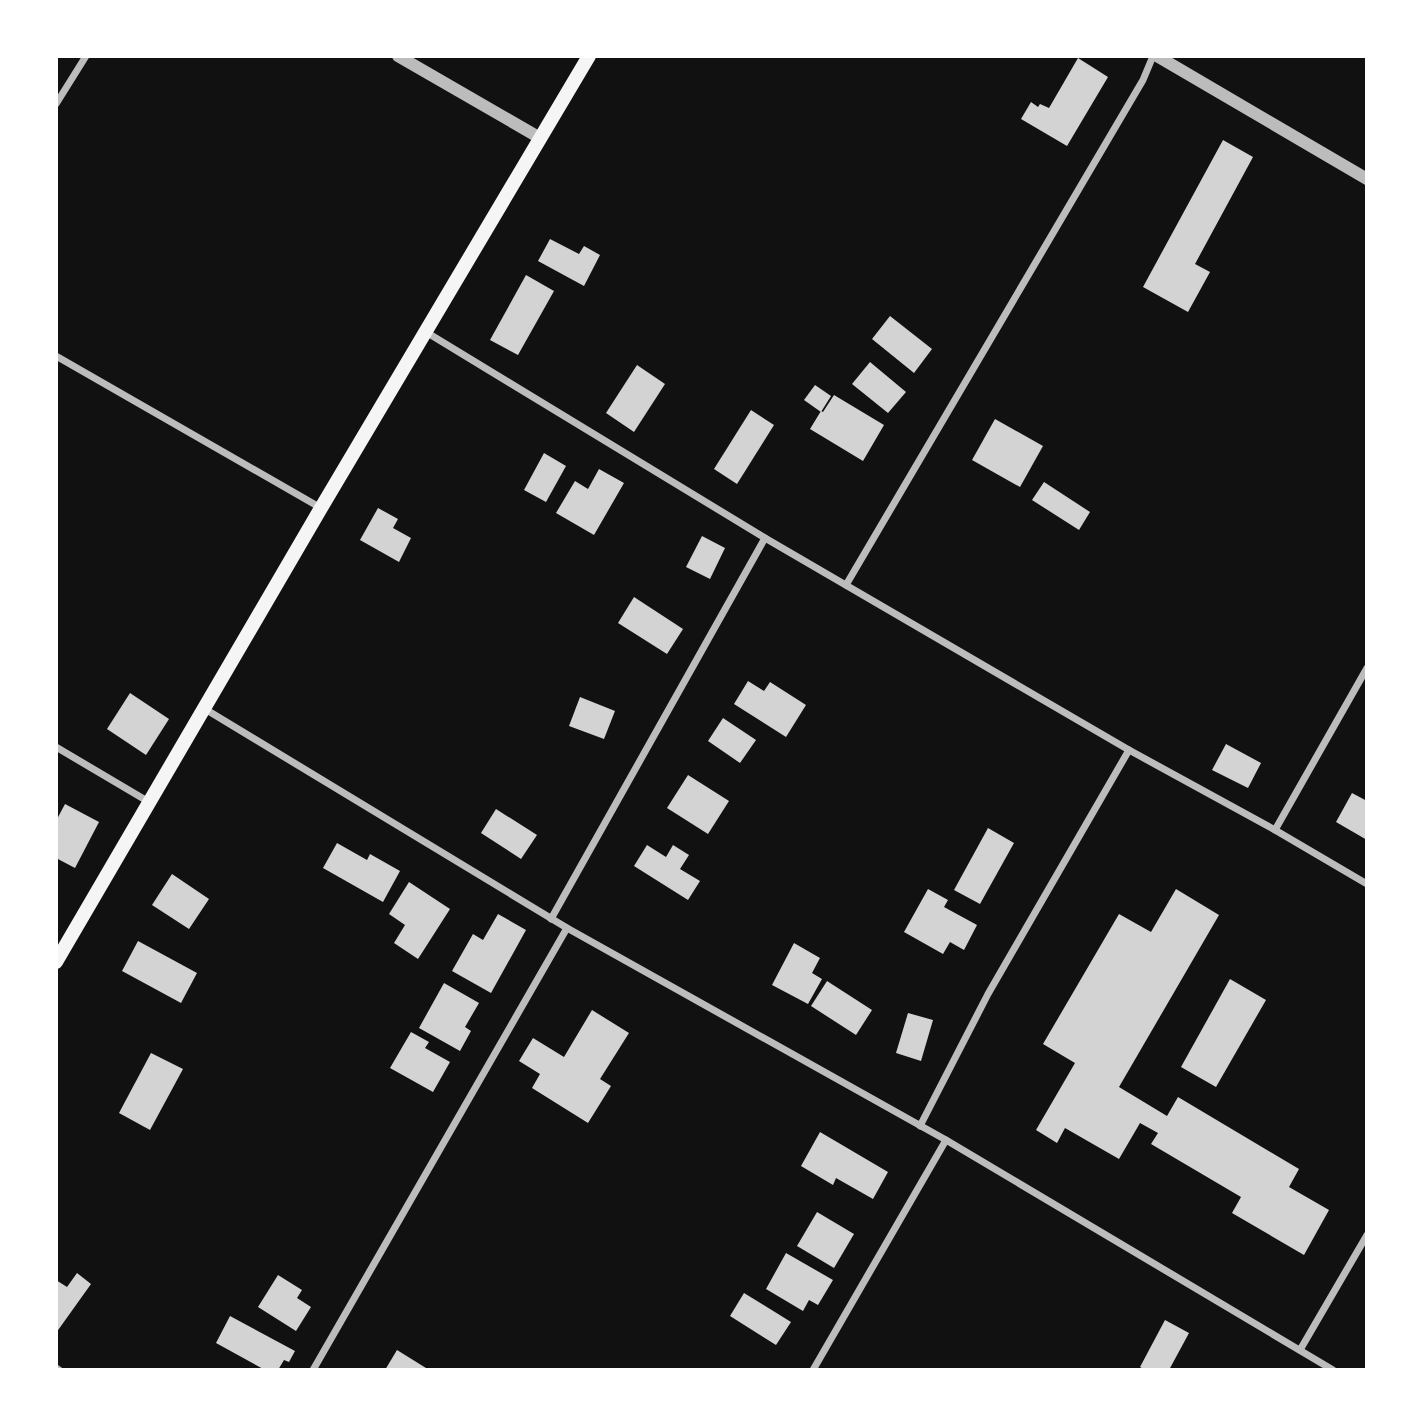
<svg xmlns="http://www.w3.org/2000/svg" width="1423" height="1426" font-family="Lato,sans-serif">
	<style>
		.building { fill: #d3d3d3 }
		.lines { fill: none; stroke-linecap: round; stroke-linejoin: round }
		.minor { stroke: #bcbcbc; stroke-width: 7 }
		.tertiary { stroke: #bcbcbc; stroke-width: 12 }
		.secondary { stroke: #f5f5f5; stroke-width: 14 }
	</style>
	<rect width="100%" height="100%" fill="#111"/>
	<g class="building">
		<path d="M 1078,58 L 1108,77 L 1067,146 L 1021,119 L 1031,102 L 1038,107 L 1040,104 L 1049,108 Z"/>
		<path d="M 1223,140 L 1253,157 L 1195,264 L 1210,272 L 1188,312 L 1143,287 Z"/>
		<path d="M 550,239 L 579,254 L 584,246 L 600,255 L 584,286 L 538,261 Z"/>
		<path d="M 526,275 L 554,291 L 518,355 L 490,340 Z"/>
		<path d="M 890,316 L 932,349 L 914,373 L 872,339 Z"/>
		<path d="M 870,362 L 906,392 L 888,413 L 852,384 Z"/>
		<path d="M 637,365 L 665,384 L 634,432 L 606,413 Z"/>
		<path d="M 815,385 L 831,396 L 821,412 L 804,400 Z"/>
		<path d="M 834,395 L 884,425 L 863,461 L 810,429 L 821,411 L 823,412 Z"/>
		<path d="M 751,410 L 774,425 L 737,484 L 714,469 Z"/>
		<path d="M 995,419 L 1043,446 L 1020,487 L 972,460 Z"/>
		<path d="M 544,453 L 566,466 L 546,502 L 524,490 Z"/>
		<path d="M 599,469 L 624,483 L 594,535 L 556,513 L 575,481 L 588,489 Z"/>
		<path d="M 1044,482 L 1090,512 L 1079,530 L 1032,500 Z"/>
		<path d="M 378,508 L 398,519 L 393,528 L 411,538 L 399,562 L 360,540 Z"/>
		<path d="M 702,536 L 725,548 L 710,579 L 686,567 Z"/>
		<path d="M 634,597 L 683,629 L 667,654 L 618,623 Z"/>
		<path d="M 748,681 L 764,691 L 770,682 L 806,705 L 786,737 L 734,704 Z"/>
		<path d="M 130,693 L 169,719 L 146,755 L 107,729 Z"/>
		<path d="M 580,697 L 615,711 L 604,739 L 569,726 Z"/>
		<path d="M 723,718 L 756,740 L 740,763 L 708,741 Z"/>
		<path d="M 1226,744 L 1261,763 L 1248,788 L 1212,770 Z"/>
		<path d="M 688,775 L 729,801 L 708,834 L 667,808 Z"/>
		<path d="M 1352,793 L 1367,801 L 1367,840 L 1336,822 Z"/>
		<path d="M 65,804 L 99,822 L 75,868 L 56,858 L 56,821 Z"/>
		<path d="M 496,809 L 537,835 L 521,859 L 481,833 Z"/>
		<path d="M 988,828 L 1014,843 L 980,904 L 954,890 Z"/>
		<path d="M 337,843 L 367,860 L 370,854 L 400,871 L 383,902 L 323,868 Z"/>
		<path d="M 647,845 L 666,857 L 673,845 L 689,855 L 680,869 L 700,881 L 688,900 L 634,866 Z"/>
		<path d="M 172,874 L 209,899 L 189,929 L 152,905 Z"/>
		<path d="M 409,882 L 450,909 L 418,959 L 394,943 L 405,925 L 389,914 Z"/>
		<path d="M 928,889 L 948,900 L 944,907 L 977,925 L 964,950 L 950,942 L 943,954 L 904,932 Z"/>
		<path d="M 1176,889 L 1219,915 L 1119,1087 L 1167,1116 L 1178,1097 L 1299,1169 L 1289,1187 L 1329,1210 L 1304,1255 L 1232,1213 L 1241,1197 L 1151,1144 L 1158,1133 L 1140,1123 L 1119,1159 L 1065,1128 L 1057,1143 L 1036,1130 L 1075,1063 L 1043,1044 L 1119,914 L 1151,932 Z"/>
		<path d="M 498,914 L 526,930 L 491,993 L 452,971 L 473,934 L 483,940 Z"/>
		<path d="M 138,941 L 197,973 L 181,1003 L 122,971 Z"/>
		<path d="M 794,943 L 820,958 L 812,973 L 822,979 L 808,1004 L 772,985 Z"/>
		<path d="M 1230,979 L 1266,1000 L 1216,1087 L 1181,1067 Z"/>
		<path d="M 827,981 L 872,1010 L 856,1035 L 811,1006 Z"/>
		<path d="M 444,983 L 479,1003 L 465,1027 L 471,1031 L 460,1051 L 419,1028 Z"/>
		<path d="M 592,1010 L 629,1033 L 600,1079 L 611,1086 L 588,1123 L 532,1088 L 540,1074 L 519,1061 L 533,1038 L 564,1057 Z"/>
		<path d="M 908,1013 L 933,1020 L 921,1061 L 896,1053 Z"/>
		<path d="M 411,1032 L 429,1042 L 425,1048 L 450,1062 L 433,1092 L 390,1068 Z"/>
		<path d="M 151,1053 L 183,1069 L 150,1130 L 119,1113 Z"/>
		<path d="M 820,1132 L 888,1172 L 873,1199 L 836,1178 L 833,1185 L 801,1166 Z"/>
		<path d="M 817,1212 L 854,1234 L 834,1268 L 797,1246 Z"/>
		<path d="M 786,1253 L 833,1280 L 818,1305 L 809,1300 L 803,1311 L 766,1289 Z"/>
		<path d="M 77,1273 L 91,1284 L 56,1333 L 56,1280 L 67,1287 Z"/>
		<path d="M 278,1275 L 302,1290 L 297,1298 L 311,1307 L 296,1331 L 258,1307 Z"/>
		<path d="M 744,1293 L 791,1322 L 776,1345 L 730,1316 Z"/>
		<path d="M 230,1316 L 295,1351 L 289,1362 L 284,1360 L 278,1370 L 265,1370 L 216,1343 Z"/>
		<path d="M 1165,1320 L 1189,1333 L 1169,1370 L 1145,1370 L 1140,1367 Z"/>
		<path d="M 397,1350 L 426,1368 L 425,1370 L 385,1370 Z"/>
	</g>
	<g class="lines">
		<g class="minor">
			<path d="M 56,104 L 86,56"/>
			<path d="M 426,332 L 765,538 L 1129,750 L 1275,830 L 1367,884"/>
			<path d="M 56,356 L 321,508"/>
			<path d="M 846,585 L 1143,80 L 1153,56"/>
			<path d="M 205,709 L 567,928 L 946,1140 L 1333,1370"/>
			<path d="M 56,747 L 149,802"/>
			<path d="M 1275,830 L 1367,668"/>
			<path d="M 551,919 L 765,538"/>
			<path d="M 920,1126 L 988,994 L 1129,750"/>
			<path d="M 1300,1350 L 1367,1235"/>
			<path d="M 56,1368 L 59,1370"/>
			<path d="M 313,1370 L 567,928"/>
			<path d="M 813,1370 L 946,1140"/>
		</g>
		<g class="tertiary">
			<path d="M 398,56 L 540,138"/>
			<path d="M 1157,56 L 1367,179"/>
		</g>
		<path class="secondary" d="M 56,962 L 321,508 L 589,56"/>
	</g>
	<rect width="1423" height="1426" fill="none" stroke="#ffffff" stroke-width="116"/>
</svg>
